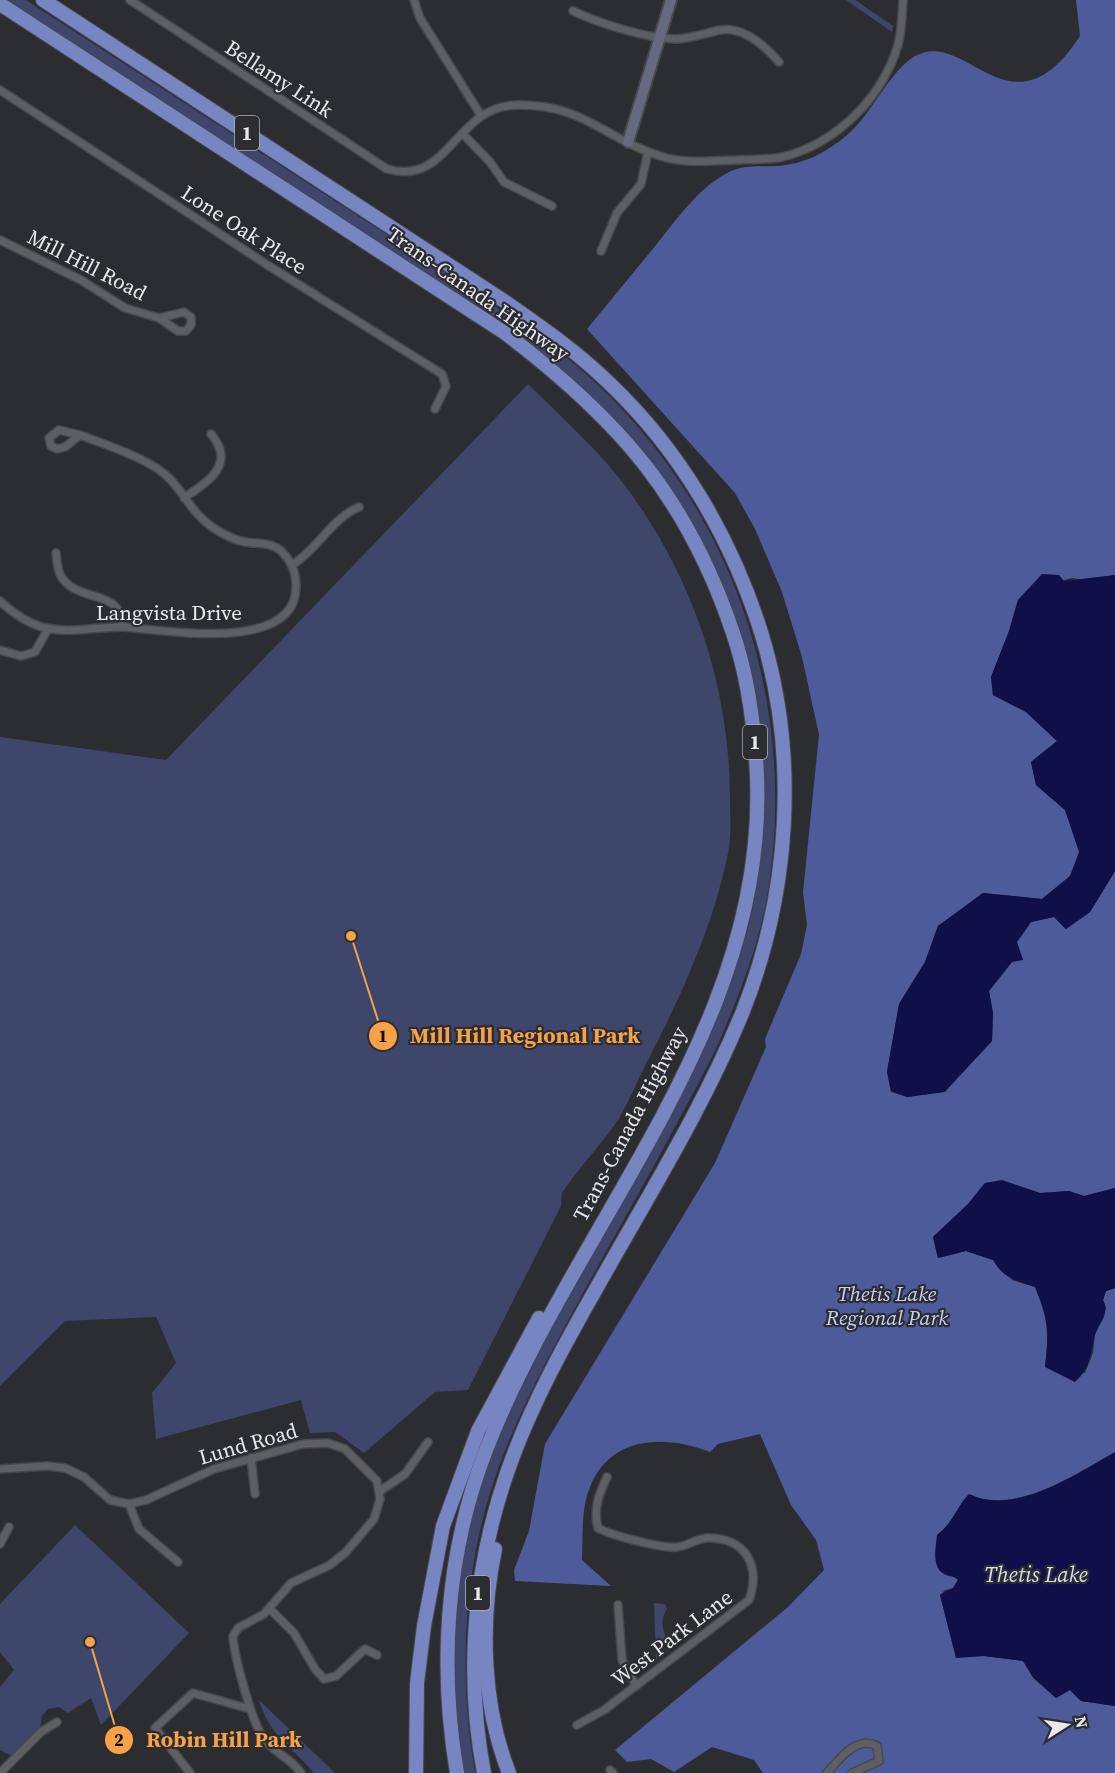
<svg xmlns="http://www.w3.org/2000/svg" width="1115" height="1773" font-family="'Source Serif 4',serif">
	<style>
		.green { fill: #3e466c }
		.forest { fill: #4e5b9b }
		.water { fill: #0f0f49 }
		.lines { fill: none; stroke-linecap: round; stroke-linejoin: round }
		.street-casing { stroke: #47484b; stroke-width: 10 }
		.secondary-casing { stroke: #47484b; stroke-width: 14 }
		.highway-casing { stroke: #47484b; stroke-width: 16 }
		.street { stroke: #5e5f63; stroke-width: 7 }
		.secondary { stroke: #666a80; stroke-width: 10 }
		.highway { stroke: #7785c3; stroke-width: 14 }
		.labels { text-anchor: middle; stroke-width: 4.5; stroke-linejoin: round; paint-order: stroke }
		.shield { fill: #2c2d31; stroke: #b0b0b3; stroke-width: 1.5 }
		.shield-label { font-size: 20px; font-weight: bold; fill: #e8e8eb }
		.street-label { font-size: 21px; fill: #e8e8eb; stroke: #2c2d31 }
		.park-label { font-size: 21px; font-style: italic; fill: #c5cff5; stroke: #2c2d31 }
		.water-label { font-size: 22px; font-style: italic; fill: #d7dcef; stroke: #2c2d31 }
		.leader { fill: none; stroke: #f7a148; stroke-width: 2 }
		.callout-dot { fill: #f7a148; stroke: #2c2d31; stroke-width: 2 }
		.mark-label { font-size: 18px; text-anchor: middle; font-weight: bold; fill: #111 }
		.callout-label { font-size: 22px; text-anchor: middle; font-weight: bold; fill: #f7a148; stroke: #2c2d31; stroke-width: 4.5; stroke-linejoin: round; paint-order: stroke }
	</style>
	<rect width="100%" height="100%" fill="#2c2d31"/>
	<g class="green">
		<path d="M 6,0 L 26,0 L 472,290 C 516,320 560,349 599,386 C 737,517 799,710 767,897 C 757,951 737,1001 715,1051 C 675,1129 632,1205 589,1282 C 547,1360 502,1438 481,1526 C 462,1607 461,1691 475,1773 L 463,1773 C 440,1653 458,1527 507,1416 C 530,1362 560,1311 588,1259 C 646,1154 715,1049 747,932 C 770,846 769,755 748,669 C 684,407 499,323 293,187 C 197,124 102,61 6,0 Z"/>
		<path d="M 846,0 L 855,0 L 893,26 L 892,32 Z"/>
		<path d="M 528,384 C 563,419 600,451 629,491 C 694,580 730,688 730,799 C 730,818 732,839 727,858 C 712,929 680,998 647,1062 C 637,1081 629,1102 618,1120 C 601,1145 579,1167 562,1193 L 561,1206 L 468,1390 L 435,1392 L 364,1453 L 335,1432 L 310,1433 L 301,1400 L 156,1439 L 152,1393 L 176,1363 L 156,1317 L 65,1321 L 0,1386 L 0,737 L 166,760 Z"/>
		<path d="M 75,1525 L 189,1633 L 101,1725 L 91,1698 L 68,1713 L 59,1707 L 48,1709 L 42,1716 L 40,1728 L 12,1756 L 0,1750 L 0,1687 L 14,1670 L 0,1652 L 0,1604 Z"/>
		<path d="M 654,1603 L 665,1604 L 667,1609 C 659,1620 663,1631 668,1642 L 662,1647 L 665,1654 L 656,1659 Z"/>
		<path d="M 259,1700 L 335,1773 L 336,1773 L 314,1773 C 293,1748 268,1734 259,1700 Z"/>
	</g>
	<path class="forest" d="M 1076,0 L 1115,0 L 1115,575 L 1083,580 L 1072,578 L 1028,589 L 1018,600 L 1009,631 L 991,677 L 993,695 L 1026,712 L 1057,741 L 1031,762 L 1036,785 L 1065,810 L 1080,852 L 1070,876 L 1042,899 L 983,893 L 938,926 L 925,962 L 899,1004 L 887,1072 L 891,1092 L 907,1097 L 945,1092 L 992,1041 L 993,1013 L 989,991 L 1012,962 L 1017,942 L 1031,922 L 1054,917 L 1066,929 L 1090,912 L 1115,871 L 1115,1188 L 1084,1196 L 1069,1191 L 1040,1193 L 1002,1181 L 985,1183 L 968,1204 L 933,1237 L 938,1258 L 966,1251 L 993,1260 L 1012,1280 L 1035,1287 C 1048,1319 1049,1332 1045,1367 L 1085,1373 L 1093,1353 L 1095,1334 L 1104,1317 L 1106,1307 L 1103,1300 L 1106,1291 L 1115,1288 L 1115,1452 C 1076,1474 1014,1516 969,1494 C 956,1508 953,1523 937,1535 L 946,1575 L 955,1576 L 958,1580 L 953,1588 L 945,1590 L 940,1595 L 956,1657 L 984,1656 L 1023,1661 L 1033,1678 L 1056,1698 L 1070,1690 L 1081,1701 L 1115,1706 L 1115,1773 L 763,1773 L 754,1760 L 712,1747 L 674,1772 L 651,1759 L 627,1762 L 615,1750 L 788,1607 L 824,1570 L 816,1540 L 791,1505 L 760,1434 L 718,1444 L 710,1452 C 664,1434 608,1436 589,1490 C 581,1510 583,1538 582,1560 L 611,1586 L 515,1581 L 514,1570 L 529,1531 L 545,1444 L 715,1163 L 766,1047 L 765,1039 L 801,954 L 807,925 L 803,892 L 819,735 L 802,657 L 782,592 L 755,529 L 735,493 L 587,329 C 610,301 633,273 656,245 C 677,219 699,187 729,172 C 744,164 762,167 778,166 C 805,164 827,152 847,135 C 870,117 890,70 915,56 C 967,27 1011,142 1080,36 Z"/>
	<g class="water">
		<path d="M 1042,574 L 1059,575 L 1064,581 L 1115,575 L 1115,871 L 1090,912 L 1066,929 L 1054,917 L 1031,922 L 1017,942 L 1023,960 L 1012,962 L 989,991 L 993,1013 L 992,1041 L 944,1092 L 907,1097 L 891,1091 L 887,1072 L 899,1004 L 925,962 L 938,926 L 983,893 L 1042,899 L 1070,876 L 1079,852 L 1065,810 L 1036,785 L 1031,762 L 1057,741 L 1026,712 L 993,695 L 991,677 L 1009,631 L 1018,600 Z"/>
		<path d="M 1002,1180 L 1040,1193 L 1069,1191 L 1084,1196 L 1115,1188 L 1115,1288 L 1106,1291 L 1103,1300 C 1110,1314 1099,1322 1095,1335 C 1090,1354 1091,1368 1075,1382 L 1045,1367 C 1049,1332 1049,1319 1035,1287 C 1016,1281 1003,1278 993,1260 L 966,1251 L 938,1258 L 933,1237 L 968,1204 L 985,1183 Z"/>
		<path d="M 1115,1452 L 1115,1706 L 1081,1701 L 1070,1690 L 1056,1698 L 1033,1677 L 1023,1661 L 984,1656 L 956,1658 L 940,1595 L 953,1588 L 958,1580 C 953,1575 950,1577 944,1574 C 931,1567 936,1546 937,1535 C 953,1523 956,1508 969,1494 C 1013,1517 1077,1474 1115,1452 Z"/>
	</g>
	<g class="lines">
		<defs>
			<g id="street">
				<path d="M 130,0 L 387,169 C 450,187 454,106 517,105 C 584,104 603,138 660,156 C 684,164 711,161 736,160 C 751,159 767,160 782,157 C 836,144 882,98 898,45 C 902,31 902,15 903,0"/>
				<path d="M 414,0 L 420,18 L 480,114"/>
				<path d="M 573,11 C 601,24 645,38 675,39 C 691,39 705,33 720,30 C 744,26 765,46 779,62"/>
				<path d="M 0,90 L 269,266 L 442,374 L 446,386 L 435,409"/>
				<path d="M 463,134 L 490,162 L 504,182 L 552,206"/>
				<path d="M 0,240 L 81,280 L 125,308 L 159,318 L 178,331 L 186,331 L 191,325 L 191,317 L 184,312 L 159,318"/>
				<path d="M 601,251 L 617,213 L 641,184 L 648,152"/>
				<path d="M 59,430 L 80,435 L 65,447 L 57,449 L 51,446 L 49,438 Z"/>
				<path d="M 184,498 C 207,482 237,465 211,434"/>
				<path d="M 56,553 C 57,560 57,570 61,576 C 77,604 122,587 123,627"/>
				<path d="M 292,565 C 317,550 332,518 359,507"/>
				<path d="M 0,601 C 13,613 28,624 46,628 C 72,634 98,626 124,627 C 164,630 297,654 296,586 C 296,572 290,559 280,550 C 270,542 256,544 245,542 C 233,540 221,533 212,527 C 193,514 185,495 170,479 C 151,459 106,445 80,435"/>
				<path d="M 0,650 L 21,656 L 35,652 L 48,629"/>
				<path d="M 251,1458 L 255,1494"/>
				<path d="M 0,1469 L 47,1466 L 65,1468 L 84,1477 L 110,1500 L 129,1504 L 146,1500 L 214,1469 L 303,1444 L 328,1443 L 345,1449 L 377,1481 L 380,1499 L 374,1519 L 346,1552 L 330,1565 L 291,1583 L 264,1614 L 238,1628 L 233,1636 C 234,1656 252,1723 264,1739 C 274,1753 291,1758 301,1773"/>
				<path d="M 380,1491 L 405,1474 L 428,1442"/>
				<path d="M 129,1504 L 139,1529 L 178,1562"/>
				<path d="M 0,1544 L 9,1527"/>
				<path d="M 618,1605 L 622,1660 L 636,1686"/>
				<path d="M 270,1609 L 294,1633 L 315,1669 L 324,1679 L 336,1676 L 365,1649 L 377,1655"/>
				<path d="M 577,1725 L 604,1710 L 749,1600 C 761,1566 746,1538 708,1538 C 697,1538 688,1546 677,1547 C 663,1549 610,1535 598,1528 C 593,1509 599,1494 607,1477"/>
				<path d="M 610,1770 L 613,1773"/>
				<path d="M 0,1773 L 41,1732 L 57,1722"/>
				<path d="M 190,1773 L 155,1728 L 193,1693 L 250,1709"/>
				<path d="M 827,1773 C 839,1759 857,1735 877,1746 L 879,1761 L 852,1773"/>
			</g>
			<path id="secondary" d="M 628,142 L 671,0"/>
			<g id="highway">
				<path d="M 43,0 L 504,301 C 540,326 576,351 608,382 C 680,450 731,537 761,632 C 799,755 790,892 743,1011 C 706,1102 653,1188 605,1273 C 568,1338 531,1403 507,1473 C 474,1568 465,1673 484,1773"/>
				<path d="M 0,4 L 505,333 C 618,419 687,496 733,633 C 747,674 753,716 756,759 C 777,1024 571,1224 483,1458 C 446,1558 439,1667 457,1773"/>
				<path d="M 495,1549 C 480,1621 482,1705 509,1773"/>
				<path d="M 416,1773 L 417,1683 L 424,1626 L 443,1526 L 478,1431 L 539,1318"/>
			</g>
		</defs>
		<use href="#street" class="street-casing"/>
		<use href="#secondary" class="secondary-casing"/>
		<use href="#highway" class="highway-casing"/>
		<use href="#street" class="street"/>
		<use href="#secondary" class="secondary"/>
		<use href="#highway" class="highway"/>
	</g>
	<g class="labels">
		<g class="shield">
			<rect x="235" y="116" width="24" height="34" rx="4.5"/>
			<rect x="743" y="725" width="24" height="34" rx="4.5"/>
			<rect x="466" y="1576" width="24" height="34" rx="4.5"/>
		</g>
		<g class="shield-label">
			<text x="247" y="140">1</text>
			<text x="755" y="749">1</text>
			<text x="478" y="1600">1</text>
		</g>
		<g class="street-label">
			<text transform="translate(279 79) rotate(33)" y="7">Bellamy Link</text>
			<text transform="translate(244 230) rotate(33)" y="7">Lone Oak Place</text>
			<text transform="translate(87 265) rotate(27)" y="7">Mill Hill Road</text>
			<text transform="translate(478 294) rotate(35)" y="7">Trans-Canada Highway</text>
			<text x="169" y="620">Langvista Drive</text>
			<text transform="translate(630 1124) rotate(-62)" y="7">Trans-Canada Highway</text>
			<text transform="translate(248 1444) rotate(-16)" y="7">Lund Road</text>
			<text transform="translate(672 1638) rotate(-37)" y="7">West Park Lane</text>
		</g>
		<g class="park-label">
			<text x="887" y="1301">Thetis Lake<tspan x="887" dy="24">Regional Park</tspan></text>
		</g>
		<g class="water-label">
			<text x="1036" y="1582">Thetis Lake</text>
		</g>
	</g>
	<path class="leader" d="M351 936L383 1036M90 1642L119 1740"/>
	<g class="callout-dot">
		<circle cx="351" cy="936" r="6"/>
		<circle cx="90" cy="1642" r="6"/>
		<circle cx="383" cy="1036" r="15"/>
		<circle cx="119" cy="1740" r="15"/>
	</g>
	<g class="mark-label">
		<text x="383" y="1042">1</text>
		<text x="119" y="1746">2</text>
	</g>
	<g class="callout-label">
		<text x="525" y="1043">Mill Hill Regional Park</text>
		<text x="224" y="1747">Robin Hill Park</text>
	</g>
	<g transform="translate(1067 1725) rotate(78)" stroke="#2c2d31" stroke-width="4.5" paint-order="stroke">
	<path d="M0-4.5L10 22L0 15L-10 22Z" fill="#e8e8eb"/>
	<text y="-9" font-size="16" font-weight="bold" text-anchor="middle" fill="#e8e8eb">N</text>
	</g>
</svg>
